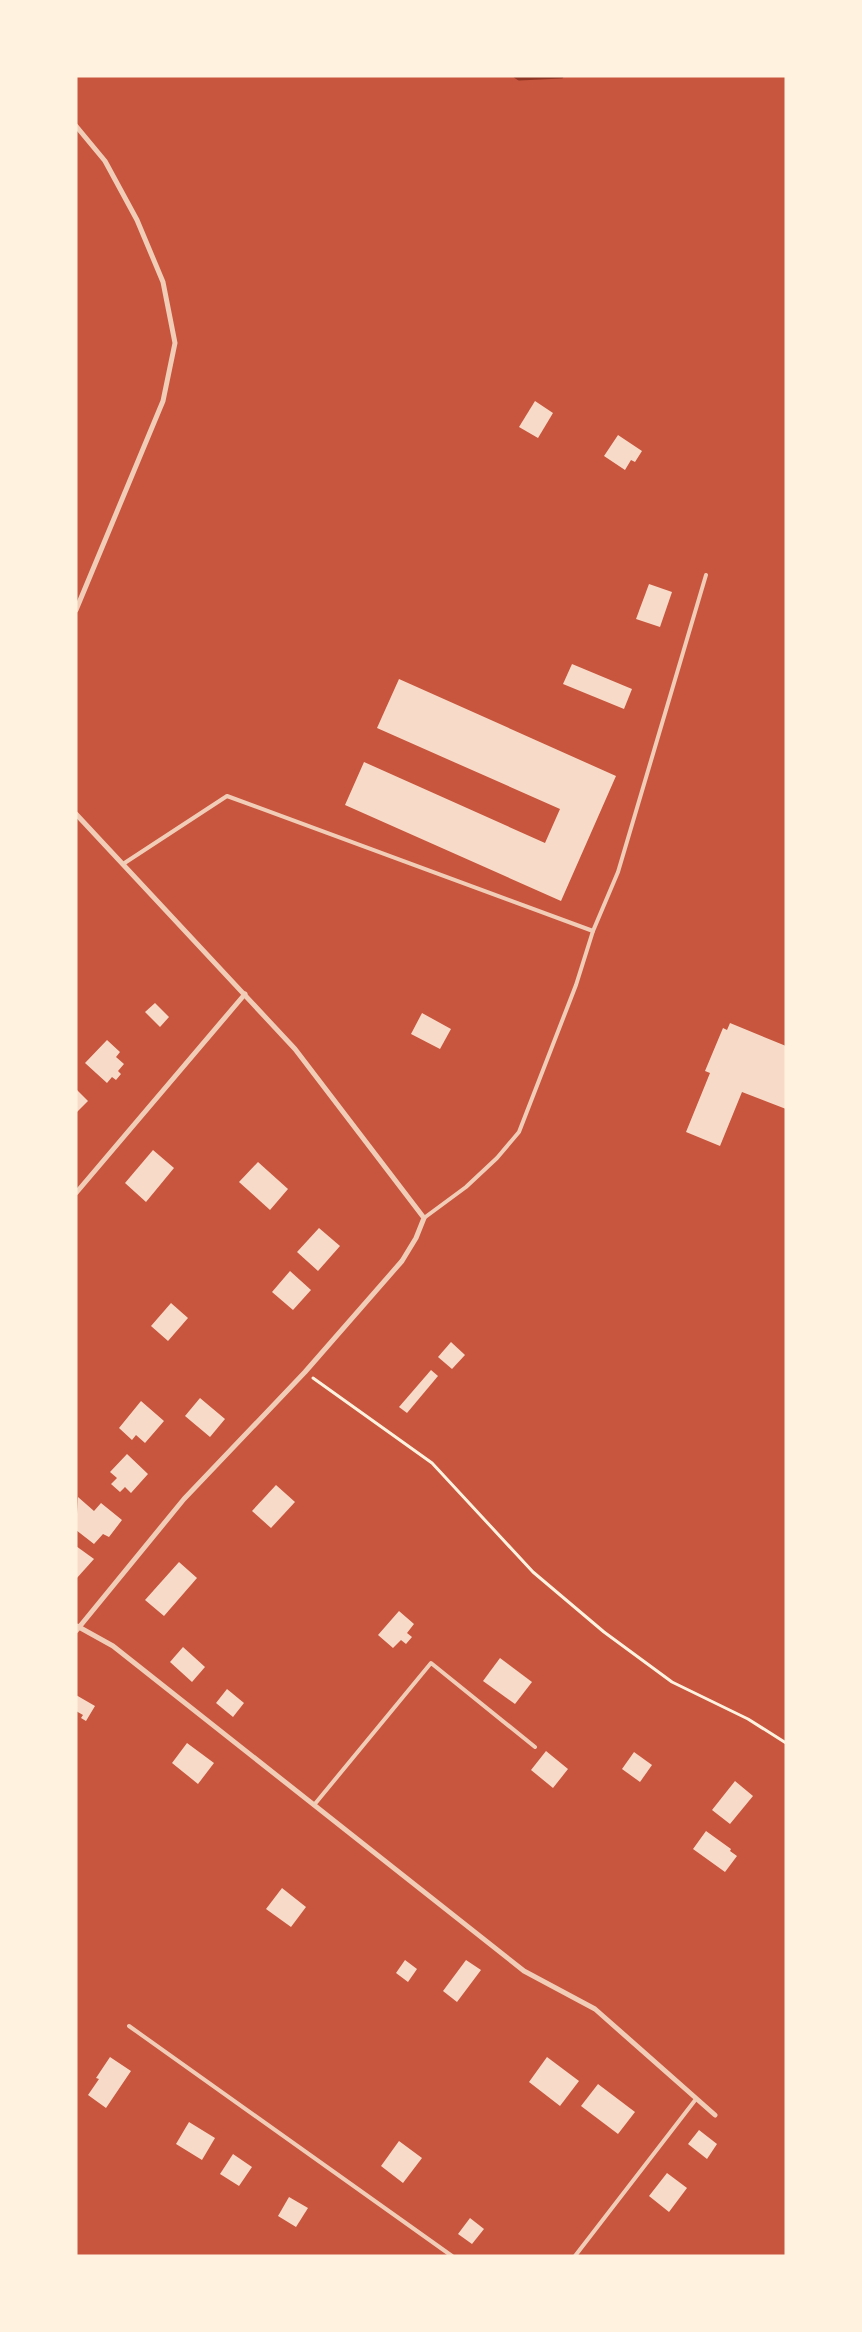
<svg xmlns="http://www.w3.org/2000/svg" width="862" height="2332" font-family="Commissioner,sans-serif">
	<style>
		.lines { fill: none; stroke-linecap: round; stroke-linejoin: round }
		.stream { stroke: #8f3625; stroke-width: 5 }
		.building { fill: #f7dbc8 }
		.path { stroke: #fff3e0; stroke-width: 3 }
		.service { stroke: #f1ccb7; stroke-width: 4 }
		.minor { stroke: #f1ccb7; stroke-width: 5 }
	</style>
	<rect width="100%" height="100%" fill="#c8553d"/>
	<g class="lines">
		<path class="stream" d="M 516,76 L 519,78 L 561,76"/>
	</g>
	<g class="building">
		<path d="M 535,401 L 553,413 L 538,438 L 519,427 Z"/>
		<path d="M 618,435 L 642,451 L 635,462 L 631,460 L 625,470 L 604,456 Z"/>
		<path d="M 649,584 L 672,592 L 660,627 L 636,619 Z"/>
		<path d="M 572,664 L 632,689 L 624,709 L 563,684 Z"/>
		<path d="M 399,679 L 616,776 L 561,901 L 345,805 L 364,762 L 545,843 L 560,809 L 377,728 Z"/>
		<path d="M 155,1003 L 169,1017 L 160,1027 L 145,1012 Z"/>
		<path d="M 422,1013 L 451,1029 L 440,1049 L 411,1034 Z"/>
		<path d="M 730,1023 L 786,1046 L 786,1109 L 742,1092 L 720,1146 L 686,1132 L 710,1073 L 705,1071 L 723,1028 L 727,1030 Z"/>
		<path d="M 107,1040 L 120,1052 L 116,1057 L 124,1064 L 118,1071 L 121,1074 L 116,1080 L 112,1077 L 107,1083 L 85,1063 Z"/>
		<path d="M 76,1089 L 88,1101 L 77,1112 L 76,1111 Z"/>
		<path d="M 153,1150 L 174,1168 L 146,1202 L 125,1183 Z"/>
		<path d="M 258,1162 L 288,1189 L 270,1210 L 239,1182 Z"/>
		<path d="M 319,1228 L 340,1246 L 318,1271 L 297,1252 Z"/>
		<path d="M 290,1271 L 311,1290 L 293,1310 L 272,1292 Z"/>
		<path d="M 171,1303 L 188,1318 L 168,1341 L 151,1326 Z"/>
		<path d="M 451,1342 L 465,1355 L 452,1369 L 438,1357 Z"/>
		<path d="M 431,1370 L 438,1376 L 407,1413 L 399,1407 Z"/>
		<path d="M 200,1398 L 225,1419 L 210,1437 L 185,1416 Z"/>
		<path d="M 141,1401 L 164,1421 L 145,1443 L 136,1435 L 132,1440 L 119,1428 Z"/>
		<path d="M 127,1454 L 148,1474 L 131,1493 L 125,1487 L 120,1492 L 111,1484 L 117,1478 L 110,1472 Z"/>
		<path d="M 276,1485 L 295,1502 L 271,1528 L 252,1511 Z"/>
		<path d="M 78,1497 L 94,1511 L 101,1503 L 122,1520 L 109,1537 L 103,1534 L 94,1544 L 76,1530 Z"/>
		<path d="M 76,1546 L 94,1559 L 76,1579 Z"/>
		<path d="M 179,1562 L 197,1578 L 164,1616 L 145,1600 Z"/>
		<path d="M 399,1611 L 414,1624 L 407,1633 L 412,1637 L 406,1644 L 401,1640 L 393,1648 L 378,1635 Z"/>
		<path d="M 183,1647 L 205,1667 L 192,1682 L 170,1662 Z"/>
		<path d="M 500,1658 L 532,1682 L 515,1704 L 483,1681 Z"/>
		<path d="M 227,1689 L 244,1703 L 233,1717 L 216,1703 Z"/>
		<path d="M 76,1695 L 95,1706 L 86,1721 L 81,1718 L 83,1715 L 76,1711 Z"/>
		<path d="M 187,1743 L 214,1763 L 198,1784 L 172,1763 Z"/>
		<path d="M 546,1751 L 568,1769 L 553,1788 L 531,1770 Z"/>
		<path d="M 634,1752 L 652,1765 L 640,1782 L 622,1769 Z"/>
		<path d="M 735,1781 L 753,1796 L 730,1824 L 712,1810 Z"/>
		<path d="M 706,1831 L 731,1849 L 730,1851 L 737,1856 L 725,1872 L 693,1849 Z"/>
		<path d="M 282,1888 L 306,1907 L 291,1927 L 266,1909 Z"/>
		<path d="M 405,1960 L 417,1969 L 408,1982 L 396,1973 Z"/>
		<path d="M 466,1960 L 481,1970 L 457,2002 L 443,1991 Z"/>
		<path d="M 110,2057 L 131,2071 L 106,2108 L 88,2095 L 99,2079 L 96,2078 Z"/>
		<path d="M 547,2057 L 579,2081 L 560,2106 L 529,2082 Z"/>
		<path d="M 598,2084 L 635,2112 L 618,2134 L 581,2106 Z"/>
		<path d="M 189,2122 L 215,2138 L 202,2160 L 176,2144 Z"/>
		<path d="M 699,2130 L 717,2144 L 707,2159 L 688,2144 Z"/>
		<path d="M 399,2141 L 422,2158 L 403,2183 L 381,2166 Z"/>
		<path d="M 233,2154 L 252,2167 L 239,2186 L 220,2174 Z"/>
		<path d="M 667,2173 L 687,2188 L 669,2212 L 649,2196 Z"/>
		<path d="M 289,2197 L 308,2208 L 296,2227 L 278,2216 Z"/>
		<path d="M 470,2218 L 484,2229 L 472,2244 L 458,2234 Z"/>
	</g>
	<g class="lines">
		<path class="path" d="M 313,1378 L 432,1463 L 533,1572 L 604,1632 L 672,1682 L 748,1719 L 786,1743"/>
		<g class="service">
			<path d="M 123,864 L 227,796 L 593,931"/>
			<path d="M 424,1218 L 466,1187 L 497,1158 L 519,1132 L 576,985 L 593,931 L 618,872 L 706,575"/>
			<path d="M 314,1805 L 431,1663 L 535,1747"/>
			<path d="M 129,2026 L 452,2256"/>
			<path d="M 575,2256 L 696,2099"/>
		</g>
		<g class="minor">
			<path d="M 76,126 L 105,161 L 137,220 L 163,282 L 175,343 L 163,401 L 76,610"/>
			<path d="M 76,814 L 295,1049 L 424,1218 L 416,1238 L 402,1261 L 305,1372 L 184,1499 L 76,1631"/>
			<path d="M 76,1193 L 245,994"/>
			<path d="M 77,1626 L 113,1646 L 524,1971 L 595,2009 L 715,2115"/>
		</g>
	</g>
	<rect width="862" height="2332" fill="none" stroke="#fff3e0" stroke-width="155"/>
</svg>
